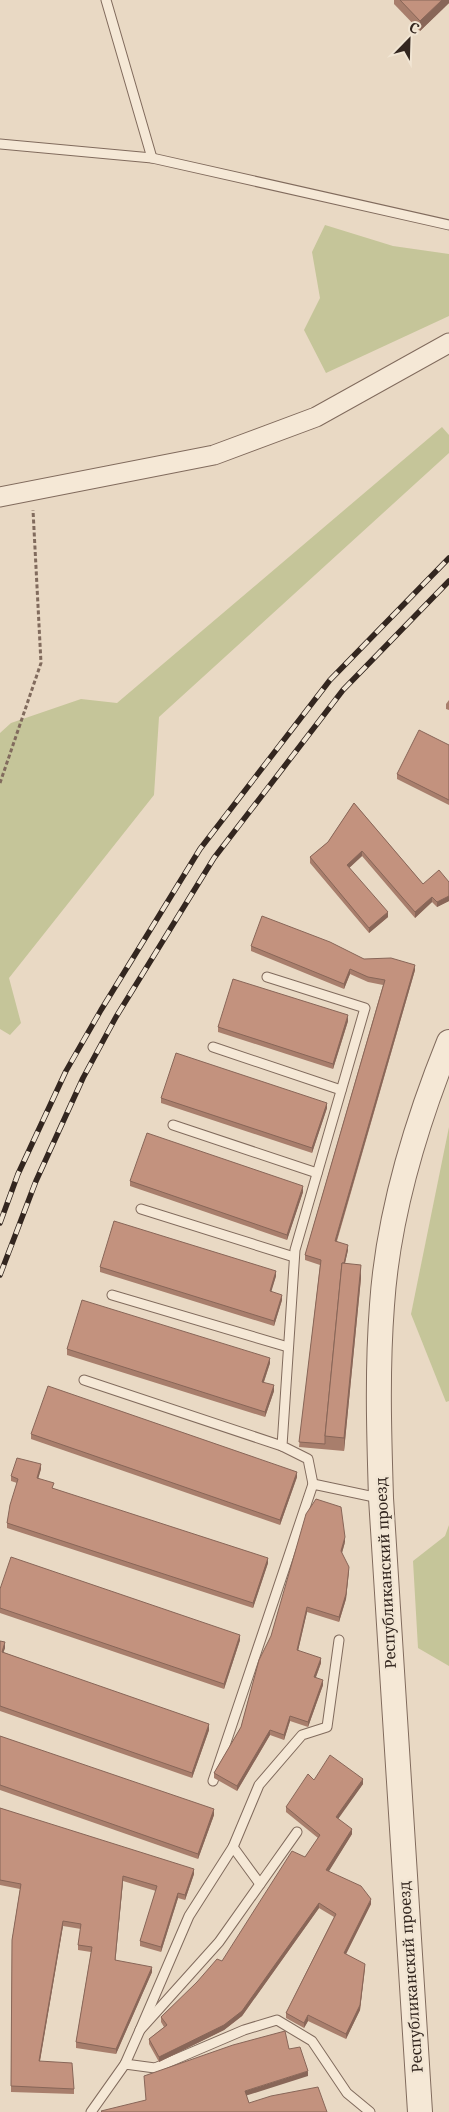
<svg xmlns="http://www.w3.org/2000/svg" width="449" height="2112" font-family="'Noto Serif',serif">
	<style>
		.green { fill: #c5c599 }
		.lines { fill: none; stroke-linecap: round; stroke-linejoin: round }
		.service-casing { stroke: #816b5d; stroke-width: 11 }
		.minor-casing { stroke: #816b5d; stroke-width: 21 }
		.tertiary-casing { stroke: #816b5d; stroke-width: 26 }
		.path { stroke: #816b5d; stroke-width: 3; stroke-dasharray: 4 2.5; stroke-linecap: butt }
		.service { stroke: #f5e8d6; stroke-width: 9 }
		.minor { stroke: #f5e8d6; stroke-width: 19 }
		.tertiary { stroke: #f5e8d6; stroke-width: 24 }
		.rail-casing { stroke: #33261f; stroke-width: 5.5 }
		.rail { stroke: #f1e5d3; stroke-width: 4; stroke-dasharray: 11; stroke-linecap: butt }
		.wall { fill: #a87e6c }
		.shaded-wall { fill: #886658 }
		.building { fill: #c3927e; stroke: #886658 }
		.labels { text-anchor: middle; stroke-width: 5; stroke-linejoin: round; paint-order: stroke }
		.street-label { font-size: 15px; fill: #33261f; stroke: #f1e5d3 }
	</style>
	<rect width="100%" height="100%" fill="#e9d9c4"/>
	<g class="green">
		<path d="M 325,225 L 393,246 L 449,254 L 449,316 L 326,373 L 304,330 L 320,298 L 312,252 Z"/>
		<path d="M 442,427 L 449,435 L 449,453 L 159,717 L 154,795 L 9,978 L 21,1023 L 10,1035 L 0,1029 L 0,733 L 11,723 L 81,699 L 117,703 Z"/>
		<path d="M 449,1127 L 449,1401 L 446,1402 L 411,1314 Z"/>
		<path d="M 449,1525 L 449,1666 L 418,1648 L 413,1561 L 445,1536 Z"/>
	</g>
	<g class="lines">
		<defs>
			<g id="service">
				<path d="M 106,0 L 152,158"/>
				<path d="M 0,144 L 152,158 L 449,225"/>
				<path d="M 267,977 L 365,1008 L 295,1250 L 282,1446 L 308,1459 L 313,1484"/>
				<path d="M 213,1047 L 341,1090"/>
				<path d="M 173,1125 L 317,1173"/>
				<path d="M 141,1209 L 294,1257"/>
				<path d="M 112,1295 L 288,1347"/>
				<path d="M 84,1380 L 282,1446"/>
				<path d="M 213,1781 L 313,1484 L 379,1498"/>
				<path d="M 233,1847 L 260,1884"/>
				<path d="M 140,2030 L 189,1916 L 233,1847 L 259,1785 L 302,1735 L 327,1727 L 339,1640"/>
				<path d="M 125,2064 L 140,2030 L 219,1942 L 297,1832"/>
				<path d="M 91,2112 L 125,2064 L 155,2068 L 244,2030 L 277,2020 L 312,2041 L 347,2093 L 370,2112"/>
			</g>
			<path id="minor" d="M 0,497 L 214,455 L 316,417 L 449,343"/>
			<path id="tertiary" d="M 420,2112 L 381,1498 C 379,1434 377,1370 382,1305 C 388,1215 415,1126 449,1042"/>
		</defs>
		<use href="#service" class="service-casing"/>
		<use href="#minor" class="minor-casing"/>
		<use href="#tertiary" class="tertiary-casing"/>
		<path class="path" d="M 0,783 L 41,663 L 33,510"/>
		<use href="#service" class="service"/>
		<use href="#minor" class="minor"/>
		<use href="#tertiary" class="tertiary"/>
		<defs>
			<g id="rail">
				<path d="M 0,1223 L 18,1174 L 66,1071 L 101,1010 L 200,849 L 330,680 L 449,558"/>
				<path d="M 0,1275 L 36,1181 L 83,1078 L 116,1017 L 214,858 L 343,690 L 449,581"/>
			</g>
		</defs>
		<use href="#rail" class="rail-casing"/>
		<use href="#rail" class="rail"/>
	</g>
	<g class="wall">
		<path d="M 394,0 L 449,0 L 449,3 L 420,31 L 394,4 Z"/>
		<path d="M 449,700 L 449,710 L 446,709 L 446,704 Z"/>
		<path d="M 449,745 L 449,805 L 397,779 L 397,774 Z"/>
		<path d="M 354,803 L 423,884 L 449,882 L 449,901 L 437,907 L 432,902 L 415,918 L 362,856 L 349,868 L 388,917 L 369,933 L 310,863 L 310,857 L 328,842 Z"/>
		<path d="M 251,946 L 364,959 L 415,970 L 337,1241 L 348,1250 L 345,1263 L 361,1278 L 344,1451 L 299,1447 L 320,1265 L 305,1260 L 305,1255 L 383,985 L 368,982 L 350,974 L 344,989 L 251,951 Z"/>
		<path d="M 348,1021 L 333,1069 L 218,1032 L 218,1027 Z"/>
		<path d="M 161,1098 L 327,1108 L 312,1153 L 161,1103 Z"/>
		<path d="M 130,1181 L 303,1192 L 287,1240 L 130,1186 Z"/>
		<path d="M 100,1267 L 276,1276 L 271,1291 L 282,1300 L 274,1326 L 100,1272 Z"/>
		<path d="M 67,1349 L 270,1363 L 264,1382 L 274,1391 L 265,1417 L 67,1355 Z"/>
		<path d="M 31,1434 L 297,1477 L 280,1525 L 31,1439 Z"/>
		<path d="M 41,1469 L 38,1478 L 54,1489 L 268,1563 L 253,1608 L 7,1528 L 7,1523 L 17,1483 L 11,1481 L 11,1476 Z"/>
		<path d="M 345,1542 L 342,1553 L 349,1572 L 346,1599 L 339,1622 L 307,1612 L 298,1651 L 321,1663 L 316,1677 L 323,1685 L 308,1727 L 290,1721 L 284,1740 L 270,1735 L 237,1791 L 214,1778 L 214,1773 L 241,1727 L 259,1660 Z"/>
		<path d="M 0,1589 L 240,1640 L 224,1689 L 0,1613 Z"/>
		<path d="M 0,1641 L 5,1648 L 3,1652 L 209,1730 L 192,1778 L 0,1711 Z"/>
		<path d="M 0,1736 L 214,1815 L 198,1859 L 0,1790 Z"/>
		<path d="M 314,1780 L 363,1784 L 338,1818 L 352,1834 L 328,1872 L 371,1904 L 346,1954 L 365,1969 L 360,2010 L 346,2039 L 308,2021 L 304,2028 L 286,2018 L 286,2013 L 334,1917 L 319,1908 L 242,2016 L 224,2030 L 159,2062 L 149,2044 L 149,2039 L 164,2027 L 161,2022 L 161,2017 L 222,1961 L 305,1857 L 318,1838 L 286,1812 L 286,1807 Z"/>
		<path d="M 0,1808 L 194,1874 L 185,1900 L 178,1898 L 161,1952 L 140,1946 L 140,1941 L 156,1891 L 123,1881 L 115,1960 L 152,1972 L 116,2054 L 76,2048 L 76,2042 L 91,1952 L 78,1950 L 78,1945 L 81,1929 L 63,1926 L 40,2061 L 74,2089 L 74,2094 L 11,2092 L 12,1940 L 20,1889 L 0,1885 Z"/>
	</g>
	<g class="shaded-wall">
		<path d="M 442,0 L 449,0 L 449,3 L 420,31 L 420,21 Z"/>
		<path d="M 362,851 L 362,856 L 347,870 L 347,865 Z"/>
		<path d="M 449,896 L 449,901 L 437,907 L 437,902 Z"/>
		<path d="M 432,897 L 432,902 L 415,918 L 415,912 Z"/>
		<path d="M 388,912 L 388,917 L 369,933 L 369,928 Z"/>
		<path d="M 415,965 L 415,970 L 335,1246 L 335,1241 Z"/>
		<path d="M 350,969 L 350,974 L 344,989 L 344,984 Z"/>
		<path d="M 348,1015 L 348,1021 L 333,1069 L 333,1064 Z"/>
		<path d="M 327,1103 L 327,1108 L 312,1153 L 312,1148 Z"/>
		<path d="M 303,1186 L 303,1192 L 287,1240 L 287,1235 Z"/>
		<path d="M 348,1245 L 348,1250 L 342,1276 L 342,1271 Z"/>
		<path d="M 361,1265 L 361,1278 L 344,1451 L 344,1438 Z"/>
		<path d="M 276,1271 L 276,1276 L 270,1296 L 270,1291 Z"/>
		<path d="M 282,1295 L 282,1300 L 274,1326 L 274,1321 Z"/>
		<path d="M 270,1358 L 270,1363 L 262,1387 L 262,1382 Z"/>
		<path d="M 274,1385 L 274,1391 L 265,1417 L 265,1412 Z"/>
		<path d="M 41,1464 L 41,1469 L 37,1483 L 37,1478 Z"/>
		<path d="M 297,1472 L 297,1477 L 280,1525 L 280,1520 Z"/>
		<path d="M 345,1537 L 345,1542 L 341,1556 L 341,1551 Z"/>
		<path d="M 268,1558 L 268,1563 L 253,1608 L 253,1603 Z"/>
		<path d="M 349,1567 L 346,1599 L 339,1622 L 339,1617 Z"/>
		<path d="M 307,1607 L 307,1612 L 297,1655 L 297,1650 Z"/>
		<path d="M 240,1635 L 240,1640 L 224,1689 L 224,1684 Z"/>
		<path d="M 5,1642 L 5,1648 L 2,1657 L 2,1652 Z"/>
		<path d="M 321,1658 L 321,1663 L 314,1682 L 314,1677 Z"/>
		<path d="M 323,1680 L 323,1685 L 308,1727 L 308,1722 Z"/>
		<path d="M 290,1716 L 290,1721 L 284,1740 L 284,1735 Z"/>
		<path d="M 209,1724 L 209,1730 L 192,1778 L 192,1773 Z"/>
		<path d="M 270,1730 L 270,1735 L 237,1791 L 237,1786 Z"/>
		<path d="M 363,1779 L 363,1784 L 336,1822 L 336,1817 Z"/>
		<path d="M 214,1809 L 214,1815 L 198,1859 L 198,1854 Z"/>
		<path d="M 352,1829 L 352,1834 L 326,1876 L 326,1870 Z"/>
		<path d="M 194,1869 L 194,1874 L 185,1900 L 185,1895 Z"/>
		<path d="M 123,1876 L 123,1881 L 115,1965 L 115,1960 Z"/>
		<path d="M 178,1893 L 178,1898 L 161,1952 L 161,1947 Z"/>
		<path d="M 371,1899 L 371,1904 L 344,1958 L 344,1953 Z"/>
		<path d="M 319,1903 L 319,1908 L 242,2016 L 224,2030 L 159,2062 L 159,2057 Z"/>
		<path d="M 63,1921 L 63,1926 L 39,2066 L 39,2061 Z"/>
		<path d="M 365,1964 L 360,2010 L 346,2039 L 346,2034 Z"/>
		<path d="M 152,1967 L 152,1972 L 116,2054 L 116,2049 Z"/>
		<path d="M 308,2015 L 308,2021 L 304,2028 L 304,2023 Z"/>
		<path d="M 308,2071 L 308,2076 L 245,2096 L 245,2091 Z"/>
	</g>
	<g class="building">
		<path d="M 400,0 L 442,0 L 420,21 Z"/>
		<path d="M 419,730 L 449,745 L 449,800 L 397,774 Z"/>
		<path d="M 354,803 L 423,884 L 439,870 L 449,882 L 449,896 L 437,902 L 432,897 L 415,912 L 362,851 L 347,865 L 388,912 L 369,928 L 310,857 L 328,842 Z"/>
		<path d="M 262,916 L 330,942 L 364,959 L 391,958 L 415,965 L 335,1241 L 348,1245 L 344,1263 L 342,1263 L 325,1436 L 325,1444 L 299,1442 L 321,1260 L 305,1255 L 385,980 L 368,977 L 350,969 L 344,984 L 251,946 Z"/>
		<path d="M 233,979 L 348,1015 L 333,1064 L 218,1027 Z"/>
		<path d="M 176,1053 L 327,1103 L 312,1148 L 161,1098 Z"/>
		<path d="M 147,1133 L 303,1186 L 287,1235 L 130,1181 Z"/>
		<path d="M 114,1221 L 276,1271 L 270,1291 L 282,1295 L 274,1321 L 100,1267 Z"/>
		<path d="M 342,1263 L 361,1265 L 344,1438 L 325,1436 Z"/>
		<path d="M 82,1300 L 270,1358 L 262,1382 L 274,1385 L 265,1412 L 67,1349 Z"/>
		<path d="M 48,1386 L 297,1472 L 280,1520 L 31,1434 Z"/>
		<path d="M 17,1458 L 41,1464 L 37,1478 L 54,1483 L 52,1488 L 268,1558 L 253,1603 L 7,1523 L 10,1505 L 18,1479 L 11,1476 Z"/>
		<path d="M 316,1499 L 341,1507 L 345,1537 L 341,1551 L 349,1567 L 346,1594 L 339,1617 L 307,1607 L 297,1650 L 321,1658 L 314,1677 L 323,1680 L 308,1722 L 290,1716 L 284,1735 L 270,1730 L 237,1786 L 214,1773 L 241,1727 L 259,1660 L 271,1636 L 306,1514 Z"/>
		<path d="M 11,1557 L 240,1635 L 224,1684 L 0,1608 L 0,1589 Z"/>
		<path d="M 0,1641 L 5,1642 L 2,1652 L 209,1724 L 192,1773 L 0,1706 Z"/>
		<path d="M 0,1736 L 214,1809 L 198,1854 L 0,1785 Z"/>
		<path d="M 330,1755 L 363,1779 L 336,1817 L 352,1829 L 326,1870 L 361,1886 L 371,1899 L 344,1953 L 365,1964 L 360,2005 L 346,2034 L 308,2015 L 304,2023 L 286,2013 L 336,1914 L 319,1903 L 242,2011 L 224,2025 L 159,2057 L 149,2039 L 167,2025 L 161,2017 L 197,1982 L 217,1959 L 222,1961 L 292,1851 L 305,1857 L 320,1835 L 286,1807 L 308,1774 L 314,1780 Z"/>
		<path d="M 0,1808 L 194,1869 L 185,1895 L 178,1893 L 161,1947 L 140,1941 L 157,1886 L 123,1876 L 115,1960 L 152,1967 L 116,2049 L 76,2042 L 92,1947 L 78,1945 L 81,1924 L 63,1921 L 39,2061 L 72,2063 L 74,2089 L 11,2086 L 12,1940 L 21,1884 L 0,1880 Z"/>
		<path d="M 285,2031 L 289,2049 L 300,2047 L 308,2071 L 245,2091 L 249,2103 L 271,2096 L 318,2087 L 327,2112 L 102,2112 L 101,2111 L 146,2100 L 144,2076 L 233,2045 Z"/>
	</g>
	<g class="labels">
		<g class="street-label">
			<text transform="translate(386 1573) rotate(-93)" y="5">Республиканский проезд</text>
			<text transform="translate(411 1977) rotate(-94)" y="5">Республиканский проезд</text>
		</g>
	</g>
	<g transform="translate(409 40) rotate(23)" stroke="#f1e5d3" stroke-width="4" paint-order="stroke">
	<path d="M0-4L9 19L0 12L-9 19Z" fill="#33261f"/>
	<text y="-8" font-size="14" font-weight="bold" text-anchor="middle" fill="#33261f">С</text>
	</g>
</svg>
